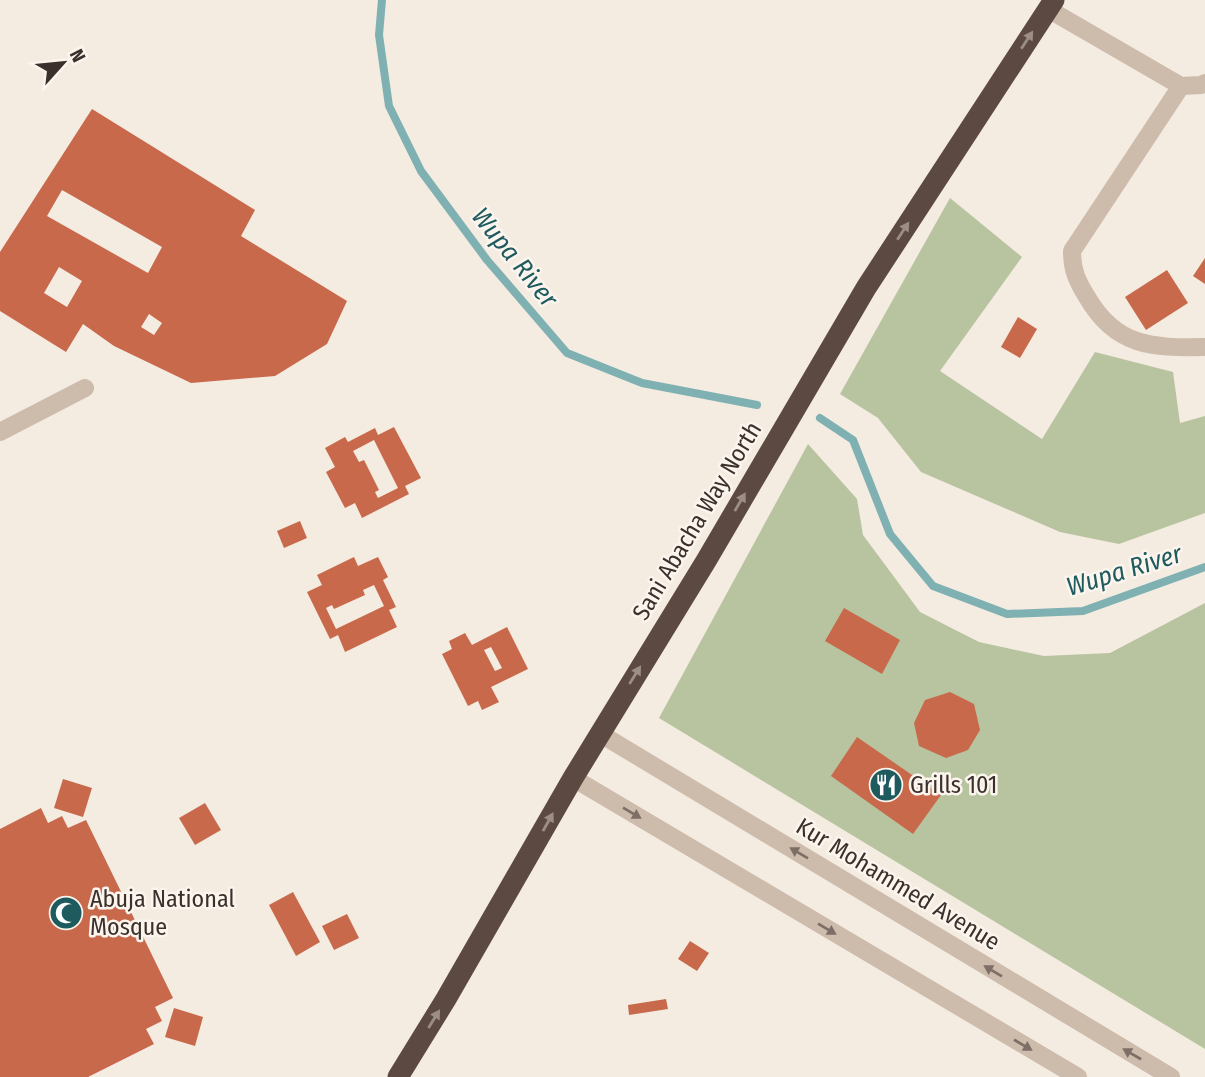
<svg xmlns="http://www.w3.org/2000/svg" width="1205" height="1077" font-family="'Fira Sans Condensed',sans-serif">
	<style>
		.green { fill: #b8c4a0 }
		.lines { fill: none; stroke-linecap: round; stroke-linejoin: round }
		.stream { stroke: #7fb0b2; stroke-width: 8 }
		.building { fill: #c8694b; fill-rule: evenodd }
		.minor { stroke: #cdbbac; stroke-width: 18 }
		.highway { stroke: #5c4a42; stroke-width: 21 }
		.oneway { fill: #9c8e87 }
		.oneway2 { fill: #7d6f65 }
		.labels { text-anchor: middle; stroke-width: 5; stroke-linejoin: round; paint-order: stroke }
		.street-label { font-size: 24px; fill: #3b302b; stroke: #fbf5ee }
		.poi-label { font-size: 24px; fill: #3b302b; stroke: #fbf5ee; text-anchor: start }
		.water-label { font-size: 26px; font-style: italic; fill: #1f5a5e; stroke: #fbf5ee }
	</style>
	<rect width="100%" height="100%" fill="#f4ebe1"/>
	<g class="green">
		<path d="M 950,198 L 1022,257 L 940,371 L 1042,439 L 1095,352 L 1173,372 L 1180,423 L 1205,416 L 1205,513 L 1119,544 L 1060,532 L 921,472 L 878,418 L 840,394 Z"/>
		<path d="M 808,444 L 857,499 L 863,535 L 920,612 L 979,642 L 1044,656 L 1110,653 L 1205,603 L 1205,1049 L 659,718 Z"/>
	</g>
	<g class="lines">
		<g class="stream">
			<path d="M 382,0 L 379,35 L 389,106 L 421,171 L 487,260 L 567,353 L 642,383 L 757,405"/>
			<path d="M 820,418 L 853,440 L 890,534 L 933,586 L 1007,614 L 1083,611 L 1205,567"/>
		</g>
	</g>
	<g class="building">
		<path d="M 92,109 L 255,210 L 241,236 L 347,301 L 327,344 L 275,376 L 191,383 L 114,346 L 83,324 L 66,352 L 0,311 L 0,252 ZM 62,190 L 162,247 L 148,273 L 47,216 ZM 59,267 L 82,281 L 67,307 L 44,293 ZM 149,314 L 162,323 L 154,335 L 141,327 Z"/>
		<path d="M 1205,258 L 1205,284 L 1193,276 Z"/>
		<path d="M 1167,270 L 1188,303 L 1146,330 L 1125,297 Z"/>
		<path d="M 1018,317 L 1037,329 L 1020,358 L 1001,347 Z"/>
		<path d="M 394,427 L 421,478 L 405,486 L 409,494 L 362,518 L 355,503 L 345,508 L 326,472 L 335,467 L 325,448 L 345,437 L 348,442 L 375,428 L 378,435 ZM 374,440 L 398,488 L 378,498 L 375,492 L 379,490 L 364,460 L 359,462 L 353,451 Z"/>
		<path d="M 300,521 L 307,538 L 284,548 L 277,531 Z"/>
		<path d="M 354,557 L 358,566 L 378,557 L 388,577 L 383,580 L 396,607 L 389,610 L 397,627 L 345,652 L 338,635 L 330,639 L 307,592 L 322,585 L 317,575 ZM 374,585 L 384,606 L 336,629 L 326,608 L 332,605 L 334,609 L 365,595 L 363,590 Z"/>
		<path d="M 844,608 L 900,640 L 882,674 L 825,641 Z"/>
		<path d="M 507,627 L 528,669 L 491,687 L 499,702 L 482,710 L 478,701 L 468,706 L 442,654 L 452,649 L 449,641 L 465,633 L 472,645 ZM 491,647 L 502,668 L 495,671 L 484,650 Z"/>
		<path d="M 950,692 L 974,704 L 980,730 L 968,750 L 946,758 L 919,746 L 914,723 L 925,700 Z"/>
		<path d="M 857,737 L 941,795 L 913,834 L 831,776 Z"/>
		<path d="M 63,779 L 92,788 L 83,817 L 54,808 Z"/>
		<path d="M 205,803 L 221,830 L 195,845 L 179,818 Z"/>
		<path d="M 41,808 L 48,823 L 62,816 L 68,828 L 86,820 L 173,998 L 155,1007 L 162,1021 L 146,1029 L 154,1044 L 88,1077 L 0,1077 L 0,829 Z"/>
		<path d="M 293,892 L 320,942 L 296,956 L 269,905 Z"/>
		<path d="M 347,914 L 359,938 L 334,950 L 322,926 Z"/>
		<path d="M 690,941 L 709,953 L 697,971 L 678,959 Z"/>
		<path d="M 666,999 L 668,1009 L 629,1015 L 628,1005 Z"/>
		<path d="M 174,1008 L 203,1017 L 195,1046 L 165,1037 Z"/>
	</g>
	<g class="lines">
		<g class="minor">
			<path d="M 1048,9 L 1181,86 L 1201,85 L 1205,83"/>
			<path d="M 1181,86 L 1072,251 C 1072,270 1077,281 1087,297 C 1116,347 1152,348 1205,347"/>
			<path d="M 0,432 L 85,388"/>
			<path d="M 599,733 L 1171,1077"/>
			<path d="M 573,778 L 1078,1077"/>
		</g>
		<path class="highway" d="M 398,1077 L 446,999 L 573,778 L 706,561 L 866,288 L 1054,0"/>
	</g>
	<defs><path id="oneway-solid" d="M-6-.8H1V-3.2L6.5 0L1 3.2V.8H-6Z" transform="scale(1.75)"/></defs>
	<g class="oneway">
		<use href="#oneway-solid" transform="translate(1027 40) rotate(-57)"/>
		<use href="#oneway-solid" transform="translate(903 231) rotate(-57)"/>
		<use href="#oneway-solid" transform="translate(740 502) rotate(-60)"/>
		<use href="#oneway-solid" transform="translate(635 675) rotate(-58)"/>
		<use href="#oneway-solid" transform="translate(548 822) rotate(-61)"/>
		<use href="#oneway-solid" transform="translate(434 1019) rotate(-58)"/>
	</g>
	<g class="oneway2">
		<use href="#oneway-solid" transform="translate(632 813) rotate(31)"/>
		<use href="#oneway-solid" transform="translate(799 853) rotate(-149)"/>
		<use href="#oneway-solid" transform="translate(827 929) rotate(31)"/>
		<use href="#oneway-solid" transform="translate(993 971) rotate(-149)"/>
		<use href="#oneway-solid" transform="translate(1023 1045) rotate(31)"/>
		<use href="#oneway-solid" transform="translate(1132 1054) rotate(-150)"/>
	</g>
	<defs>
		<symbol id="restaurant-disc" viewBox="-11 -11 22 22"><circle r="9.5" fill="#1f5a5e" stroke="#fbf5ee"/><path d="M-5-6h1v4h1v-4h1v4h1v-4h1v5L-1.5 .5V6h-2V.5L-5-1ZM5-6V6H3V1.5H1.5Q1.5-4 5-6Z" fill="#fff"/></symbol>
		<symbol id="mosque-disc" viewBox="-11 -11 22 22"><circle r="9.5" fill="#1f5a5e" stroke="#fbf5ee"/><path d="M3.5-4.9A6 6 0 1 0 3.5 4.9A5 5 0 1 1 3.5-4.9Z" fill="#fff"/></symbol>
	</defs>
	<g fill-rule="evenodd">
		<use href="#restaurant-disc" x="867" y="766" width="38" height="38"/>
		<use href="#mosque-disc" x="47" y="894" width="38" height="38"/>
	</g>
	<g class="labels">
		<g class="street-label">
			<text transform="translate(697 521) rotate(-59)" y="8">Sani Abacha Way North</text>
			<text transform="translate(898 884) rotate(31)" y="8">Kur Mohammed Avenue</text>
		</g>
		<g class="poi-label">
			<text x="910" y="793">Grills 101</text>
			<text x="90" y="907">Abuja National<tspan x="90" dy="28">Mosque</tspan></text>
		</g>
		<g class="water-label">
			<text transform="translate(515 257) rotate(51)" y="9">Wupa River</text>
			<text transform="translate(1124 570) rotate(-17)" y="9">Wupa River</text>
		</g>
	</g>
	<g transform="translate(63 63) rotate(63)" stroke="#fbf5ee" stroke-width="5" paint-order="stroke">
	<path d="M0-5L12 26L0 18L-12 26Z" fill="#3b302b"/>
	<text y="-10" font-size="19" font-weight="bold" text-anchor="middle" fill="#3b302b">N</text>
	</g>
</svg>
